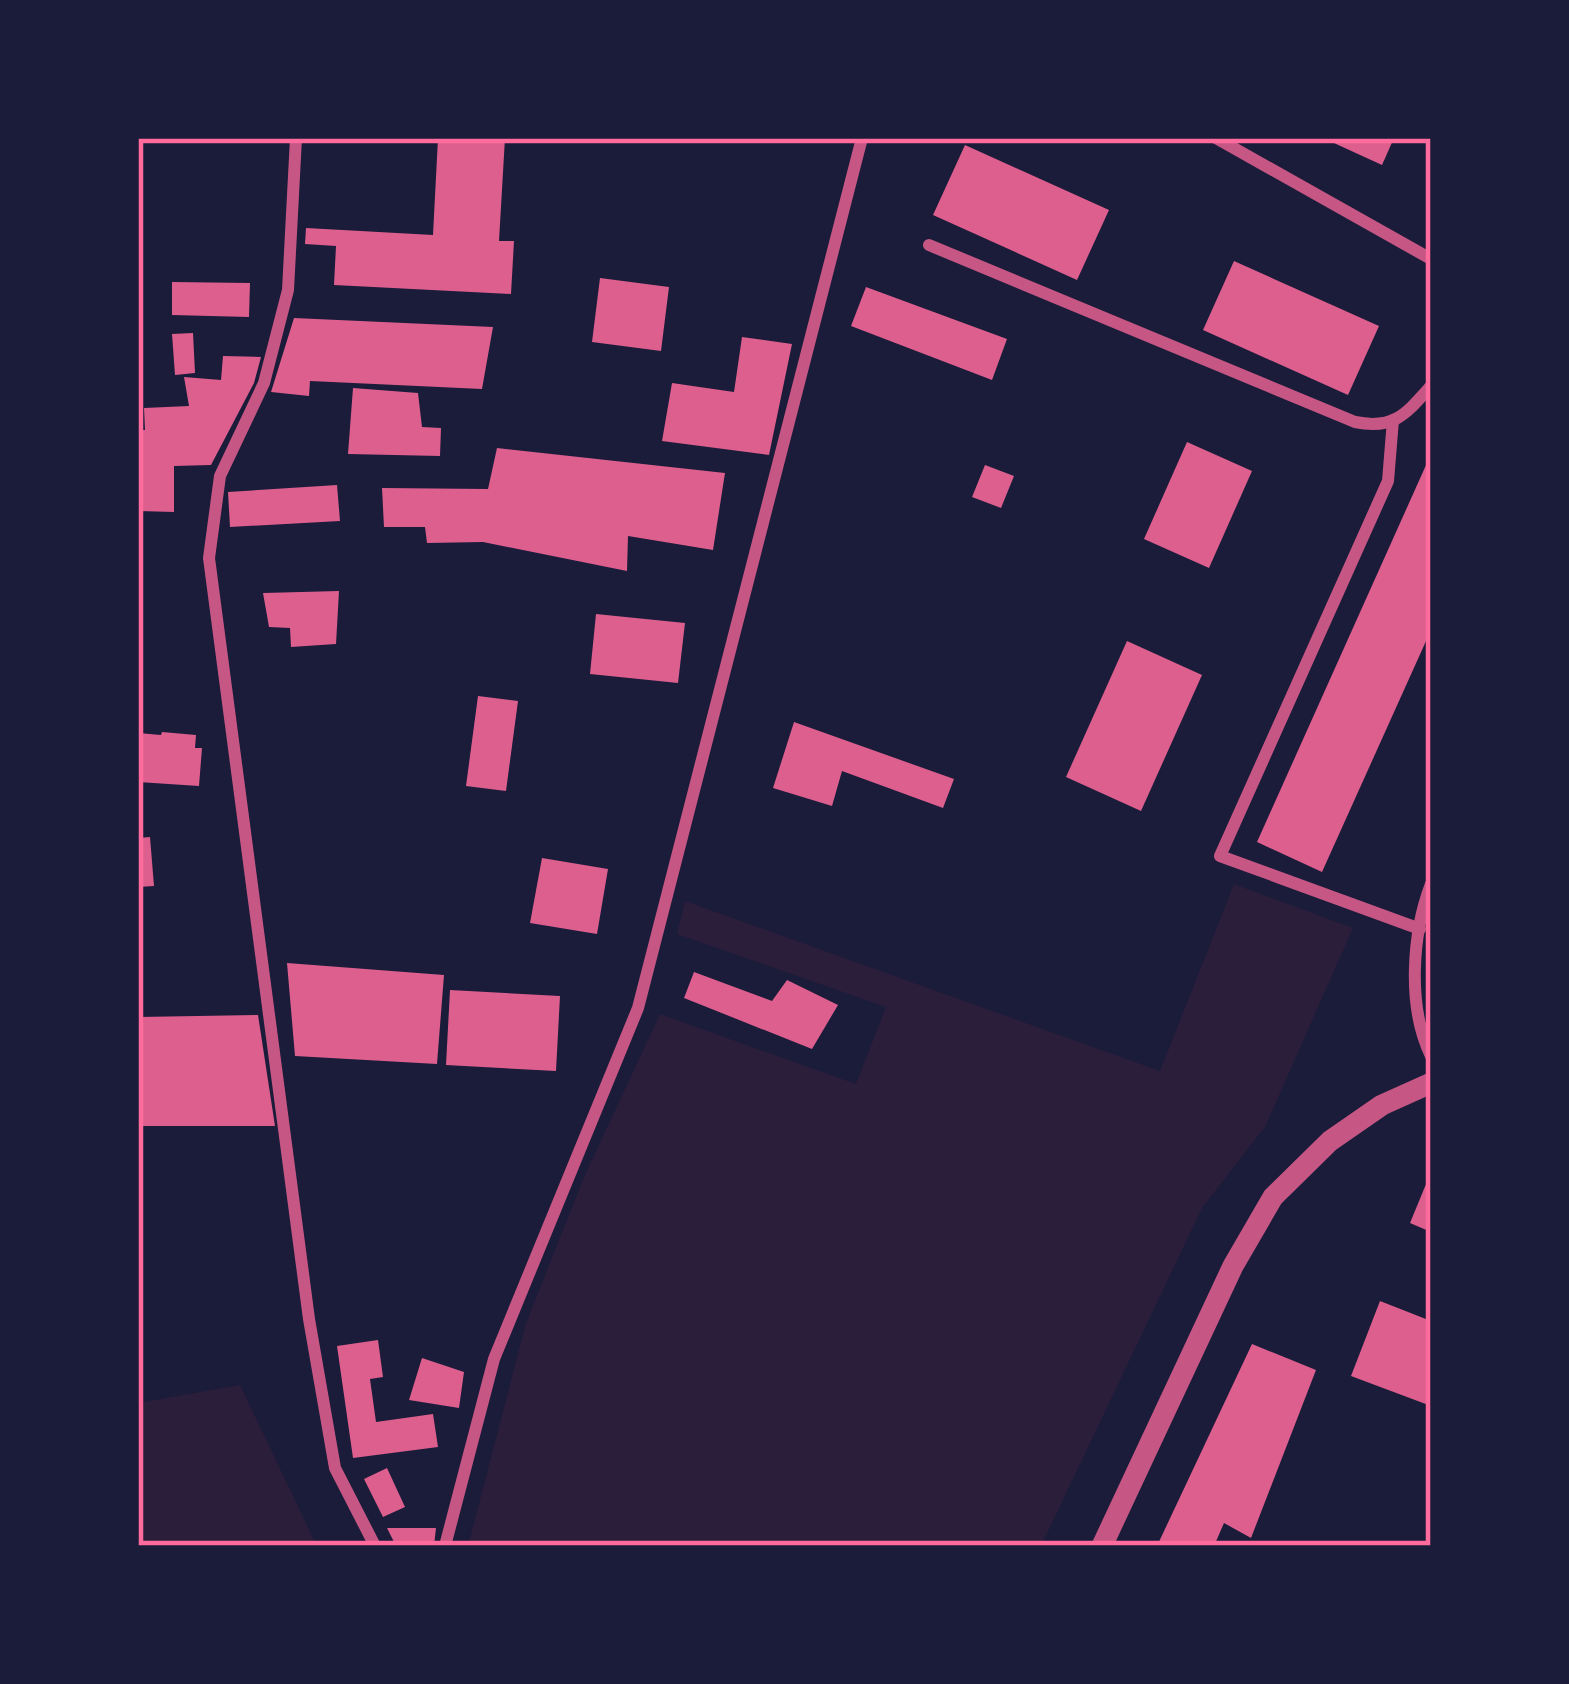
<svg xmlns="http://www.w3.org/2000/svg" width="1569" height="1684" font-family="Arial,sans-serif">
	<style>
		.green { fill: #2a1e3b }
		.building { fill: #dd5f8e }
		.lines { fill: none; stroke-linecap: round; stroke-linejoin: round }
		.minor { stroke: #c65784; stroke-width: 12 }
		.tertiary { stroke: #c65784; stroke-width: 21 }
		.neatline { fill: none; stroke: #ff6b9d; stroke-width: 4.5 }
	</style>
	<rect width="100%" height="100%" fill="#1b1b3a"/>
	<g class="green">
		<path d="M 1234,884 L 1353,928 L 1265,1127 L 1202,1208 L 1041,1546 L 468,1546 L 526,1323 L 584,1177 L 660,1014 L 856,1084 L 886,1007 L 677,934 L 685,901 L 1160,1071 Z"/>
		<path d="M 240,1385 L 317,1546 L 141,1546 L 138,1403 Z"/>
	</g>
	<g class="building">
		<path d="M 438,138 L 505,138 L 499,241 L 514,241 L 511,294 L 334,285 L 336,246 L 305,244 L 306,228 L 433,235 Z"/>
		<path d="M 1323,138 L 1394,138 L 1382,165 Z"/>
		<path d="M 965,145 L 1109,210 L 1077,280 L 933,215 Z"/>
		<path d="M 1234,261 L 1379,326 L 1348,395 L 1203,330 Z"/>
		<path d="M 600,278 L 669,287 L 661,351 L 592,342 Z"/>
		<path d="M 172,282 L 250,283 L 249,317 L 172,315 Z"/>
		<path d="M 866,287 L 1007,339 L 992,380 L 851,326 Z"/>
		<path d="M 294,318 L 493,327 L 482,389 L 310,381 L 309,396 L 271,392 Z"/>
		<path d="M 193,333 L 195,373 L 175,375 L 172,334 Z"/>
		<path d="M 742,337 L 792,344 L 769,455 L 662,441 L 672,383 L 734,392 Z"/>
		<path d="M 223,356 L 261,357 L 254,383 L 211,465 L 174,466 L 174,512 L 138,511 L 138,430 L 145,430 L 144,408 L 189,406 L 184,377 L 221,380 Z"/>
		<path d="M 353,388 L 418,393 L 422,427 L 441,428 L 440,456 L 348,454 Z"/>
		<path d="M 1187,442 L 1252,471 L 1209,568 L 1144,539 Z"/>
		<path d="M 497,448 L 725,473 L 713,550 L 628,536 L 627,571 L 483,542 L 427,543 L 425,527 L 384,527 L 382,488 L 488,489 Z"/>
		<path d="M 1431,454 L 1431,630 L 1322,872 L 1257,842 Z"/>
		<path d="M 985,465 L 1014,476 L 1001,508 L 972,497 Z"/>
		<path d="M 337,485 L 340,521 L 230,527 L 228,492 Z"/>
		<path d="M 339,591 L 336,644 L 291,647 L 290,628 L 269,627 L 263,593 Z"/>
		<path d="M 596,614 L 685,623 L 678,683 L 590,674 Z"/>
		<path d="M 1127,641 L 1202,675 L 1141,811 L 1066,777 Z"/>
		<path d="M 478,696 L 518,701 L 506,791 L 466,786 Z"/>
		<path d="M 794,722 L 954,779 L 943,808 L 842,771 L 832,806 L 773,788 Z"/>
		<path d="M 162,732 L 196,735 L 195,748 L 202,748 L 199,786 L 138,782 L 138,733 L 161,735 Z"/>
		<path d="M 150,837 L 154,886 L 138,887 L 138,838 Z"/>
		<path d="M 542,858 L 608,869 L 597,934 L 530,923 Z"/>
		<path d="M 287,963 L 444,975 L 437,1064 L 295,1056 Z"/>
		<path d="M 694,972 L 772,1001 L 787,980 L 838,1005 L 812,1049 L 684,998 Z"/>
		<path d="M 450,990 L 560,996 L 556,1071 L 446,1065 Z"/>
		<path d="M 258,1015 L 275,1126 L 138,1126 L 138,1017 Z"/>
		<path d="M 1431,1172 L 1431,1232 L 1410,1223 Z"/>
		<path d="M 1380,1301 L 1431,1321 L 1431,1406 L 1351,1376 Z"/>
		<path d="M 378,1340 L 383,1377 L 370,1379 L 376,1422 L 433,1414 L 438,1447 L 353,1458 L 337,1346 Z"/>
		<path d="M 1252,1344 L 1316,1370 L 1251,1538 L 1224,1523 L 1214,1546 L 1157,1546 Z"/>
		<path d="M 422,1358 L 464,1372 L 459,1408 L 409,1400 Z"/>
		<path d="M 387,1468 L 405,1507 L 383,1517 L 364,1479 Z"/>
		<path d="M 387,1528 L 436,1528 L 434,1546 L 396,1546 Z"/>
	</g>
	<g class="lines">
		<g class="minor">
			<path d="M 296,138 L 288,290 L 264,383 L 220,476 L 209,558 L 309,1319 L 335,1468 L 375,1546"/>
			<path d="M 1216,138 L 1431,259"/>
			<path d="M 929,245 L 1355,422 C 1394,430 1406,414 1431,386"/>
			<path d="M 1393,420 L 1388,481 L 1220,856 L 1420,929"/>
			<path d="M 1431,884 C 1412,934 1407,1007 1431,1056"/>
			<path d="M 445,1546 L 494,1359 L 638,1008 L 862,138"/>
		</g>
		<path class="tertiary" d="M 1102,1546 L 1233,1266 L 1273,1197 L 1330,1141 L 1382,1105 L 1431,1083"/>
	</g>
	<rect width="1569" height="1684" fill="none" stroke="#1b1b3a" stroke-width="282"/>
	<rect x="141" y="141" width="1287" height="1402" class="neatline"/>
</svg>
